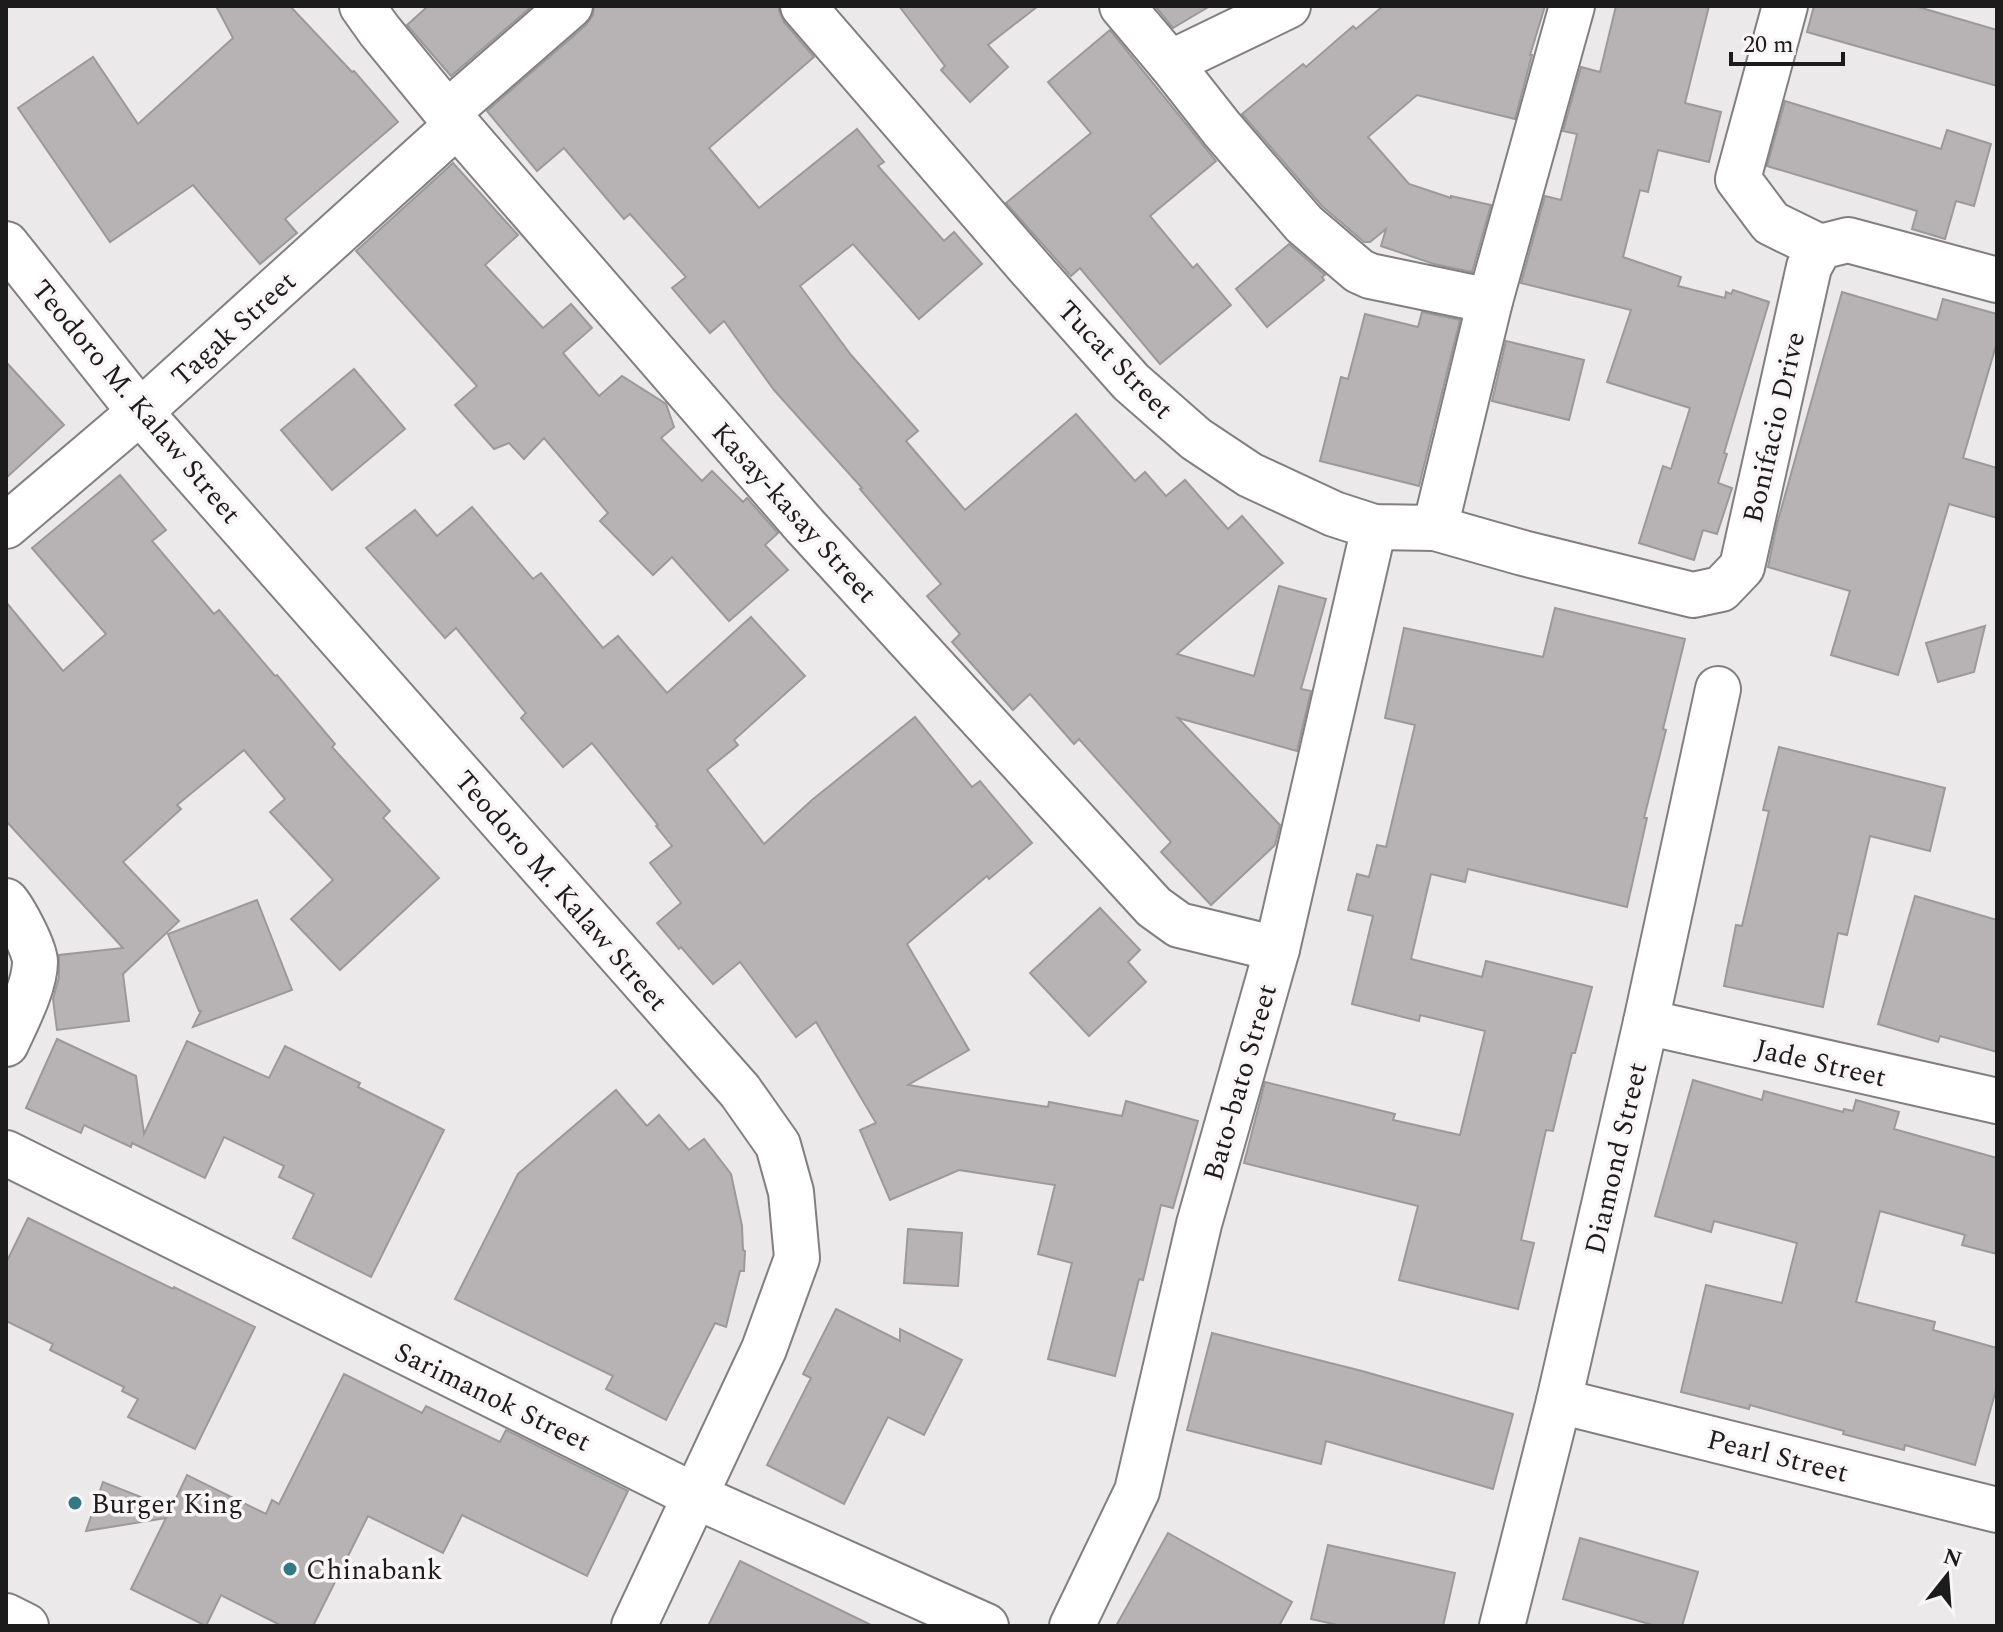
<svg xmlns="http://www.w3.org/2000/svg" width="2003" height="1632" font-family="Spectral,serif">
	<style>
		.building { fill: #b7b3b5; stroke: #9c999a; stroke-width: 2 }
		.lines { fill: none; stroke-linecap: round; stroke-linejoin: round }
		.minor-casing { stroke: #837f81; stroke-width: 48 }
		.primary-casing { stroke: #837f81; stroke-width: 48 }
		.minor { stroke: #fff; stroke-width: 44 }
		.primary { stroke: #fff; stroke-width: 44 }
		.poi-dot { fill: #337985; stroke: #faf6f7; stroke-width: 3 }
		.labels { text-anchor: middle; stroke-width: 7; stroke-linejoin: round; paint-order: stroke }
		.street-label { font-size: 28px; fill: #1d1c1d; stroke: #faf6f7 }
		.poi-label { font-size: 28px; fill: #1d1c1d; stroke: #faf6f7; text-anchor: start }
	</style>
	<rect width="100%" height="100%" fill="#ece9ea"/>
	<g class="building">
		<path d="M 216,6 L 290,6 L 352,72 L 354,71 L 398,122 L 285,219 L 297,233 L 260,264 L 193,185 L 110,242 L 18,108 L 93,57 L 138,124 L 233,38 Z"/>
		<path d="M 428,6 L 532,6 L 451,76 L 407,25 Z"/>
		<path d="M 594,6 L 779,6 L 779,11 L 784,22 L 814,57 L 709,148 L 759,208 L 857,129 L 884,162 L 878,166 L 944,241 L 954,232 L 982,264 L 919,319 L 853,244 L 800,286 L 851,355 L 918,431 L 906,441 L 965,510 L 1076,414 L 1135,481 L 1145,472 L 1166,496 L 1185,480 L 1228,529 L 1242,516 L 1283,563 L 1177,654 L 1254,676 L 1279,586 L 1326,599 L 1301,689 L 1311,691 L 1297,751 L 1178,718 L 1280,825 L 1275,845 L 1211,905 L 1161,852 L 1171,842 L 1079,739 L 1074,744 L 1030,694 L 1013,710 L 952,642 L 960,634 L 927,596 L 941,584 L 860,489 L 862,488 L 774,390 L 724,321 L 710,333 L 672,288 L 686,277 L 630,214 L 624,219 L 564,148 L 537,171 L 487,111 L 586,25 L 593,15 Z"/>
		<path d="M 899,6 L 1038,6 L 988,45 L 1008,67 L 970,102 L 941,70 L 945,66 Z"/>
		<path d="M 1155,6 L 1210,6 L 1173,28 Z"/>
		<path d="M 1383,6 L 1545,6 L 1530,55 L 1532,55 L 1515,119 L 1417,95 L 1368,137 L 1409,184 L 1451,198 L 1451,196 L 1491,205 L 1472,272 L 1434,264 L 1381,246 L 1386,229 L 1370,242 L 1364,242 L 1322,206 L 1242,114 L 1303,64 L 1306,67 L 1353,26 L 1356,29 Z"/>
		<path d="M 1616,6 L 1709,6 L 1685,103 L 1721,112 L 1709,162 L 1658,150 L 1648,192 L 1640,190 L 1623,257 L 1681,277 L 1678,286 L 1725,298 L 1726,292 L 1731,294 L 1733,290 L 1769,302 L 1724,453 L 1727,454 L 1718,483 L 1732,488 L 1717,534 L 1703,530 L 1694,560 L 1639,543 L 1663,466 L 1671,469 L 1690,408 L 1607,382 L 1631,310 L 1521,283 L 1545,196 L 1561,200 L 1577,134 L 1563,131 L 1581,67 L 1600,72 Z"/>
		<path d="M 1814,6 L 1915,6 L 1997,30 L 1997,86 L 1807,32 Z"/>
		<path d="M 1110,30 L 1216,161 L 1150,216 L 1193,268 L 1197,264 L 1231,305 L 1160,364 L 1080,268 L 1071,276 L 1006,203 L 1091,133 L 1048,82 Z"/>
		<path d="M 1785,101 L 1941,149 L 1947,130 L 1991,144 L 1974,206 L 1956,201 L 1945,239 L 1912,229 L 1917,211 L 1767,166 Z"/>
		<path d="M 453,163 L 518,235 L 485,265 L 543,328 L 571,304 L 592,328 L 563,353 L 599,396 L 622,376 L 666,404 L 674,427 L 661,438 L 702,481 L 712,471 L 743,502 L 747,498 L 778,533 L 765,545 L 788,570 L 729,621 L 672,557 L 653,575 L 600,521 L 608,513 L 544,438 L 524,459 L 509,443 L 494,449 L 455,405 L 477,386 L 356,251 Z"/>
		<path d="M 1289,244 L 1325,275 L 1322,277 L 1324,280 L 1267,327 L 1236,289 Z"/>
		<path d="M 1842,292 L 1937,320 L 1943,299 L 1997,314 L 1997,342 L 1963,458 L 1997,468 L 1997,518 L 1949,504 L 1898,675 L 1831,655 L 1850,591 L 1768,567 L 1777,524 Z"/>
		<path d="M 1422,312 L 1460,320 L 1419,486 L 1320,461 L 1341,377 L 1348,379 L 1365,314 L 1418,327 Z"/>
		<path d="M 1506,341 L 1584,360 L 1569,420 L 1492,401 Z"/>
		<path d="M 6,362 L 64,425 L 6,478 Z"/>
		<path d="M 354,369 L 405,429 L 332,490 L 281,430 Z"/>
		<path d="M 120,475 L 166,530 L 152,541 L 214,614 L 219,610 L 275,676 L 277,675 L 335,744 L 332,747 L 390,811 L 383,818 L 439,878 L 340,970 L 291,919 L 333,880 L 270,812 L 285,799 L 244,750 L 177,805 L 181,809 L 123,862 L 179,921 L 123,974 L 129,1021 L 57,1030 L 53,999 L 59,977 L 59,955 L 123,948 L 6,821 L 6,602 L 63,671 L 106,634 L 32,548 Z"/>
		<path d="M 472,507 L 533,579 L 541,573 L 603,648 L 618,636 L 667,693 L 751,617 L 805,676 L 734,740 L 738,745 L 707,770 L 764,844 L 812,800 L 915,717 L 972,787 L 980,781 L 1032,843 L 989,879 L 987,876 L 907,944 L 969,1050 L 908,1085 L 1048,1107 L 1049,1102 L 1122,1116 L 1126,1101 L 1198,1121 L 1173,1208 L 1161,1205 L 1143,1280 L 1139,1279 L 1115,1376 L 1048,1359 L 1072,1263 L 1038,1254 L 1055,1185 L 959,1170 L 890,1200 L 860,1130 L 876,1123 L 816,1022 L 796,1037 L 740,962 L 713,984 L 681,947 L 679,949 L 657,923 L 681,903 L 650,863 L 672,846 L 656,826 L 658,825 L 592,743 L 563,767 L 521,718 L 526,713 L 456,628 L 445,638 L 366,548 L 415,510 L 437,536 Z"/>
		<path d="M 1555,608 L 1685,639 L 1663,729 L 1666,730 L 1644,818 L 1647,818 L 1627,907 L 1468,869 L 1465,882 L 1431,874 L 1411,959 L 1482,977 L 1486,961 L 1592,987 L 1575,1053 L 1572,1053 L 1553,1131 L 1546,1130 L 1521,1240 L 1534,1243 L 1518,1309 L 1399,1280 L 1418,1206 L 1244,1163 L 1265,1082 L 1395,1114 L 1393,1120 L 1460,1135 L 1485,1031 L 1420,1015 L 1419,1021 L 1352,1004 L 1373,916 L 1348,910 L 1357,874 L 1369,877 L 1377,845 L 1386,847 L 1415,725 L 1385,718 L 1404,628 L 1543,657 Z"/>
		<path d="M 1985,626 L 1974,672 L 1938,682 L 1926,643 Z"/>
		<path d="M 1779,747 L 1945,788 L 1930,851 L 1870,836 L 1847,935 L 1838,933 L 1823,1007 L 1724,986 L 1736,925 L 1742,926 L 1769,811 L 1763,810 Z"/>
		<path d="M 1915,896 L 1997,920 L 1997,1052 L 1940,1036 L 1938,1042 L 1878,1024 Z"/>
		<path d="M 257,900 L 292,990 L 193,1027 L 201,1011 L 199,1011 L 168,934 Z"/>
		<path d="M 1100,908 L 1140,950 L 1128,962 L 1146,982 L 1089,1036 L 1030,973 Z"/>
		<path d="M 57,1039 L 136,1076 L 144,1134 L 187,1041 L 269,1078 L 285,1046 L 360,1083 L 358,1087 L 444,1130 L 371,1277 L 293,1238 L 314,1194 L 279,1177 L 284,1166 L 224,1137 L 205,1178 L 132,1143 L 131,1147 L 84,1125 L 81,1133 L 26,1108 Z"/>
		<path d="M 1693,1080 L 1762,1100 L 1764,1091 L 1843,1112 L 1844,1109 L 1853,1111 L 1856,1100 L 1899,1112 L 1894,1129 L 1997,1158 L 1997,1254 L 1962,1245 L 1965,1235 L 1880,1211 L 1856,1302 L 1935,1322 L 1933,1330 L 1997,1348 L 1997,1386 L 1975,1465 L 1905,1445 L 1904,1450 L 1843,1434 L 1844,1431 L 1750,1405 L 1749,1409 L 1681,1392 L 1706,1285 L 1782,1303 L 1797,1243 L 1714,1221 L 1711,1232 L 1655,1216 Z"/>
		<path d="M 616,1090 L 647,1126 L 659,1115 L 689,1150 L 704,1139 L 731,1174 L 742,1226 L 743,1250 L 745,1251 L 744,1271 L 740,1271 L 726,1327 L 715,1323 L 666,1420 L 606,1389 L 613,1376 L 455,1299 L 518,1174 Z"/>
		<path d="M 28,1218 L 173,1289 L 174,1287 L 255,1327 L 195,1449 L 128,1417 L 138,1399 L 122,1391 L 124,1387 L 50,1350 L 53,1344 L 6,1321 L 6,1263 Z"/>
		<path d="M 908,1229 L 962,1233 L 958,1286 L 904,1283 Z"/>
		<path d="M 836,1309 L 900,1341 L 900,1329 L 962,1360 L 924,1435 L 888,1417 L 844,1504 L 767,1465 L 811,1378 L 803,1374 Z"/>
		<path d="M 1212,1333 L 1362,1371 L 1513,1414 L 1493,1489 L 1326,1441 L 1321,1464 L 1187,1430 Z"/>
		<path d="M 344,1374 L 422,1413 L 426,1406 L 500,1442 L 506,1430 L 628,1491 L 587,1576 L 462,1515 L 443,1553 L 368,1516 L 313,1626 L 282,1626 L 221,1595 L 206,1626 L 131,1589 L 166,1518 L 86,1531 L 103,1482 L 171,1509 L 187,1475 L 266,1514 L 272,1500 L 279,1504 Z"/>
		<path d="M 1168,1533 L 1292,1602 L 1279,1626 L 1116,1626 Z"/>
		<path d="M 1580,1538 L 1698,1572 L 1682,1626 L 1656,1626 L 1563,1599 Z"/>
		<path d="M 1328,1545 L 1455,1573 L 1443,1626 L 1342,1626 L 1311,1619 Z"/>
		<path d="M 740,1561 L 873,1626 L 708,1626 Z"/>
	</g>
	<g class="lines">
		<defs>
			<g id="minor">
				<path d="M 362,6 L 379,30 L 457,125 L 805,526 L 1154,907 L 1179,925 L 1277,949"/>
				<path d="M 803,6 L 1029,267 L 1131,382 L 1196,439 L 1250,475 L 1334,514 L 1374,527 L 1435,528 L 1523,553 L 1693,595 L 1721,589 L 1742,567 L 1809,267 L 1820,247 L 1848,240 L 1997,280"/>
				<path d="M 1122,6 L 1170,63 L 1222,129 L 1304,224 L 1359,271 L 1370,276 L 1490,301"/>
				<path d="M 1785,6 L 1738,179 L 1771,223 L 1820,247"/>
				<path d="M 1170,63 L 1288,6"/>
				<path d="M 448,112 L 570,6"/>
				<path d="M 6,244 L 140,412 L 740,1091 L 778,1145 L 791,1192 L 797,1258 L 764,1349 L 634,1626"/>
				<path d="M 6,526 L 140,412 L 457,125"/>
				<path d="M 1435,528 L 1490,301 L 1572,6"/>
				<path d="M 6,901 C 14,910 36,951 35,962 C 35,986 16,1022 6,1044"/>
				<path d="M 1646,1022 L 1997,1101"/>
				<path d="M 6,1153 L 695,1496 L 986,1626"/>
				<path d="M 1559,1401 L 1997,1510"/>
				<path d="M 1072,1626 L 1137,1491 L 1199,1224 L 1277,949 L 1374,527"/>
				<path d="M 1502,1626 L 1559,1401 L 1646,1022 L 1718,689"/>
			</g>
			<path id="primary" d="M 6,1616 L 26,1626"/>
		</defs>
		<use href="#minor" class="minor-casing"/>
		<use href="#primary" class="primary-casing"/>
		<use href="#minor" class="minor"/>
		<use href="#primary" class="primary"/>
	</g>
	<g class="poi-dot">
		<circle cx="75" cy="1503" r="8"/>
		<circle cx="290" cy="1569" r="8"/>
	</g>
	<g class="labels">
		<g class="street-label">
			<text transform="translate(233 328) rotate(-42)" y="10">Tagak Street</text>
			<text transform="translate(1116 359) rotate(46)" y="10">Tucat Street</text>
			<text transform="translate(137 401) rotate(50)" y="10">Teodoro M. Kalaw Street</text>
			<text transform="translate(1773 427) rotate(-77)" y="10">Bonifacio Drive</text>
			<text transform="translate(795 512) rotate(48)" y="10">Kasay-kasay Street</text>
			<text transform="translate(562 890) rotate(49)" y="10">Teodoro M. Kalaw Street</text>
			<text transform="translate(1821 1062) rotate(13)" y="10">Jade Street</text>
			<text transform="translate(1239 1082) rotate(-74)" y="10">Bato-bato Street</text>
			<text transform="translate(1615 1158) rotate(-77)" y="10">Diamond Street</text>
			<text transform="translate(493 1396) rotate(26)" y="10">Sarimanok Street</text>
			<text transform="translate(1778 1455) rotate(14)" y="10">Pearl Street</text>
		</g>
		<g class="poi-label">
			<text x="91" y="1513">Burger King</text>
			<text x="306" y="1579">Chinabank</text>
		</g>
	</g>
	<rect width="2003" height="1632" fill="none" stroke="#1d1c1d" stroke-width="16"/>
	<g transform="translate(1947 1576) rotate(17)" stroke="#faf6f7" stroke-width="6" paint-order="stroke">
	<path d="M0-6L14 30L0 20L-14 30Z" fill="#1d1c1d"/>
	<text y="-12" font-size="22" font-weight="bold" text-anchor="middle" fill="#1d1c1d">N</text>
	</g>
	<path d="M1731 52v12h112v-12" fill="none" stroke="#1d1c1d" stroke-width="4"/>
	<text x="1743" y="52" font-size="24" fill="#1d1c1d" stroke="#faf6f7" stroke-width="6" paint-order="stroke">20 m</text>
</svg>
